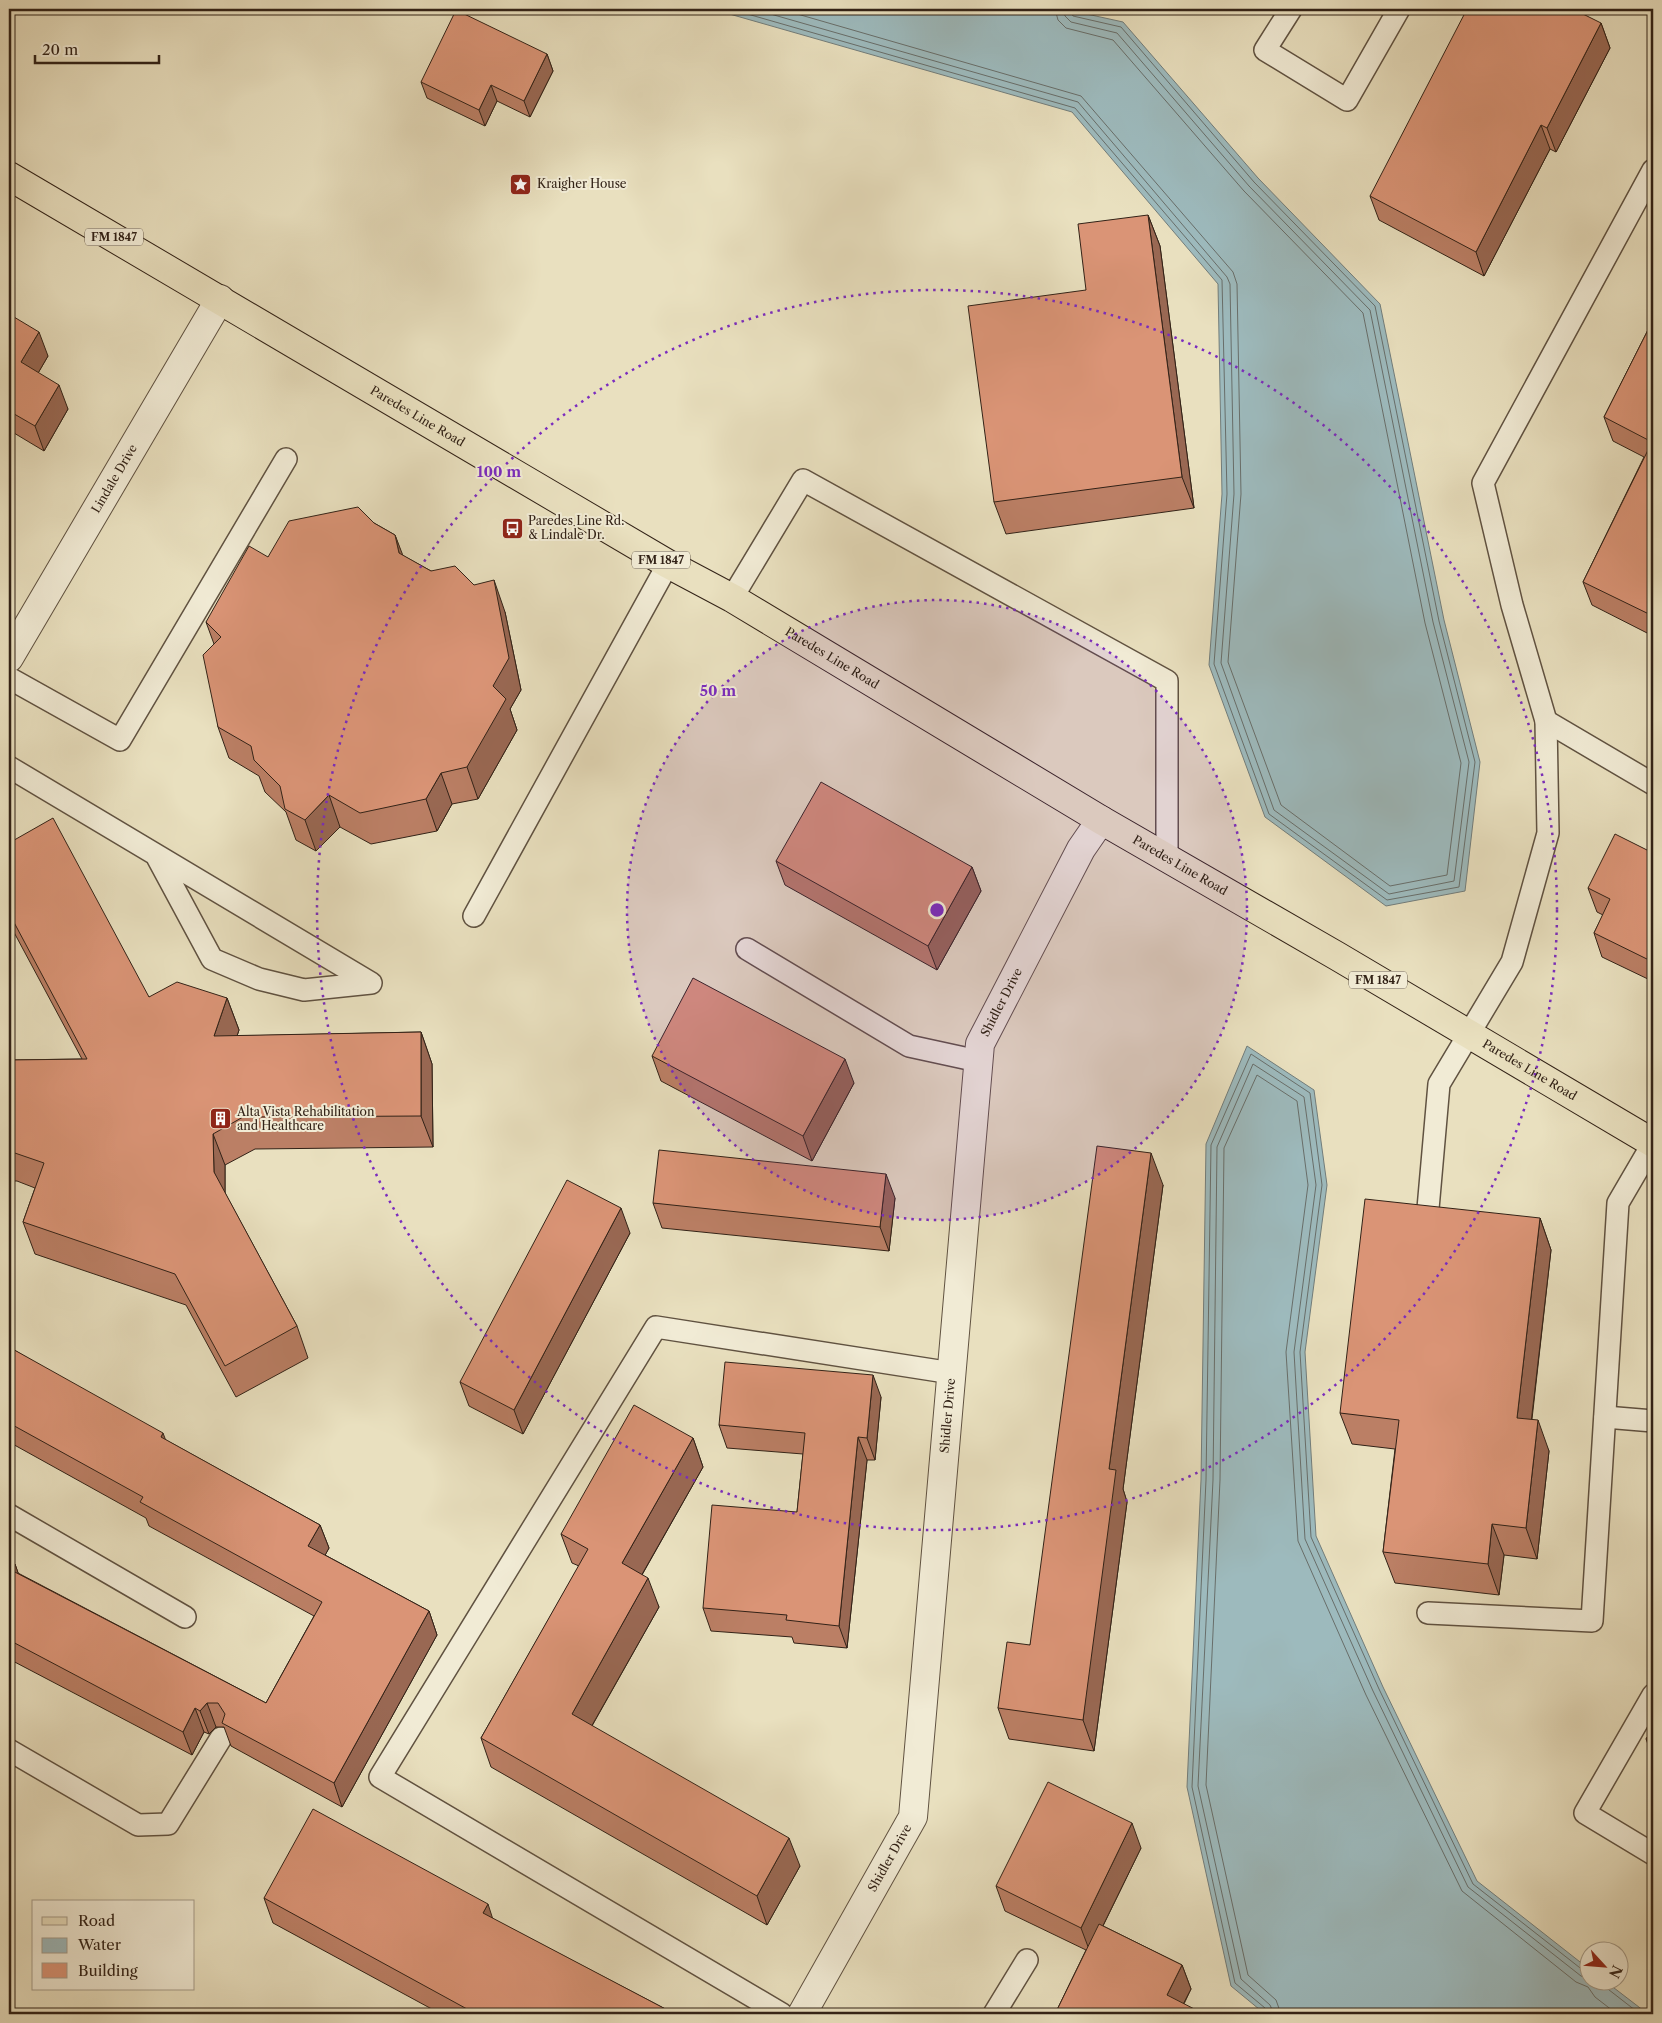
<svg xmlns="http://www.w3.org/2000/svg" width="1662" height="2023" font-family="'Libre Caslon Text',serif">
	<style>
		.water { fill: #9dbabd; stroke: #727d7b }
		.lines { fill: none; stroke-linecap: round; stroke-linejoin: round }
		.shore { stroke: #686e6a; stroke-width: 1 }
		.service-casing { stroke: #605241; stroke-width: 24 }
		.minor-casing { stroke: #605241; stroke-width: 30 }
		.primary-casing { stroke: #322217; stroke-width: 30 }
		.service { stroke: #f1ebd5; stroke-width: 21 }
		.minor { stroke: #f1ebd5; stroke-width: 28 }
		.primary { stroke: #e9e0bf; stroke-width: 28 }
		.wall { fill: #bb7f65; stroke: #322217 }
		.shaded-wall { fill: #996853; stroke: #322217 }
		.building { fill: #da9476; stroke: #322217 }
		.ring { fill: none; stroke: #7b2cbf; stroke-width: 2.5; stroke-dasharray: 2.5 5 }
		.labels { text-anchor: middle; stroke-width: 4; stroke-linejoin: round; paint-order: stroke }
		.shield { fill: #f1ebd5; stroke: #6b5e50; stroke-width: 1 }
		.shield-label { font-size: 11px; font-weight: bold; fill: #322217 }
		.poi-label { font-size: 12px; fill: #322217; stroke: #f1ebd5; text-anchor: start }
		.street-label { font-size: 12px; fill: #322217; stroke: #f1ebd5 }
		.centre { fill: #7b2cbf; stroke: #f1ebd5; stroke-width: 2.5 }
		.ring-label { font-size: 15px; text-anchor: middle; font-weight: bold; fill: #7b2cbf; stroke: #f1ebd5; stroke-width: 4; stroke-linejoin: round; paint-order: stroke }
	</style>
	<rect width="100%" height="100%" fill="#e9e0bf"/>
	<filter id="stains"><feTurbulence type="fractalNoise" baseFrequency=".004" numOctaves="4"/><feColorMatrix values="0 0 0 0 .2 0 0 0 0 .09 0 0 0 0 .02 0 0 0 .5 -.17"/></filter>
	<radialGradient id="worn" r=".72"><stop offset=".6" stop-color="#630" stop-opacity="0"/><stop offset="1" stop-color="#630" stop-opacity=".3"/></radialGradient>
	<g class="water">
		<path d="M 712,9 L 1064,9 L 1123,22 L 1258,178 L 1380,304 L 1444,620 L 1480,762 L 1465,891 L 1386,906 L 1265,817 L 1209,665 L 1222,494 L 1218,284 L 1072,112 Z"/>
		<path d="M 1247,1046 L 1314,1090 L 1327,1185 L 1305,1352 L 1316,1536 L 1383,1687 L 1477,1881 L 1589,1969 L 1590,1980 L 1605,1981 L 1648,2014 L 1265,2014 L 1231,1986 L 1187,1787 L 1201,1480 L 1206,1144 Z"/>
	</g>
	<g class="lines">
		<g class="shore">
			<path d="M 730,9 L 1075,108 L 1222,280 L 1227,494 L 1214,664 L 1269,814 L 1387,900 L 1459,887 L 1475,762 L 1439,621 L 1375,306 L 1254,182 L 1121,27 L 1073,16 L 1069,9"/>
			<path d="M 753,9 L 1078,102 L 1227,277 L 1230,284 L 1234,494 L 1221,663 L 1274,810 L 1389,894 L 1454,881 L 1469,762 L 1433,622 L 1370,310 L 1249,186 L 1117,33 L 1071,22 L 1065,16 L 1063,9"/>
			<path d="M 780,9 L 1081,96 L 1233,272 L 1237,284 L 1241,494 L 1228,662 L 1281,805 L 1390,886 L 1447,875 L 1461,763 L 1425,623 L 1363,313 L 1244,191 L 1113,40 L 1066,28 L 1058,20 L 1055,9"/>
			<path d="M 1602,1980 L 1604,1986 L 1640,2014"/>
			<path d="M 1267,2014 L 1265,2008 L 1235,1983 L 1192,1787 L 1206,1480 L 1211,1145 L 1251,1054 L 1310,1093 L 1322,1185 L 1300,1352 L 1311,1537 L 1379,1689 L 1473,1884 L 1584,1971 L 1590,1972"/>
			<path d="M 1274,2014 L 1270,2005 L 1241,1979 L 1198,1786 L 1213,1480 L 1217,1147 L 1253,1064 L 1304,1097 L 1316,1185 L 1294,1352 L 1305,1539 L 1373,1691 L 1468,1887 L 1581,1976 L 1590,1979"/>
			<path d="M 1281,2014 L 1276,2000 L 1248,1975 L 1206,1785 L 1220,1480 L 1224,1148 L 1257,1075 L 1297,1101 L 1308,1185 L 1286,1352 L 1298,1541 L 1366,1695 L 1462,1891 L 1576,1982 L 1588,1987 L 1595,1997 L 1617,2014"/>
		</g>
		<defs>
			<g id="service">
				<path d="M 1291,9 L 1265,50 L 1347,100 L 1399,9"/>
				<path d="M 732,598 L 803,480 L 1167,681 L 1167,858"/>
				<path d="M 9,678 L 120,740 L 286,459"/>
				<path d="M 1546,721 L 1653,784"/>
				<path d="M 9,767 L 371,983 L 304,990 L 259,979 L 212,959 L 156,855"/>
				<path d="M 474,916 L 668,564"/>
				<path d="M 747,949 L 909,1046 L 978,1061"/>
				<path d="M 1427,1220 L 1439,1084 L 1512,962 L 1548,833 L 1546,721 L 1512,605 L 1483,483 L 1653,170"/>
				<path d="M 1605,1417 L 1653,1421"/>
				<path d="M 9,1515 L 185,1617"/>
				<path d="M 1428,1613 L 1592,1621 L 1618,1203 L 1653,1143"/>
				<path d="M 1653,1695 L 1585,1813 L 1653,1854"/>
				<path d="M 9,1750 L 138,1825 L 168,1824 L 221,1738"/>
				<path d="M 782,2014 L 380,1777 L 656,1327 L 952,1373"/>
				<path d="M 994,2014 L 1027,1960"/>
			</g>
			<g id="minor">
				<path id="s1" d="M 9,658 L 220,299"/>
				<path id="s2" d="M 802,2014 L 913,1817 L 980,1044 L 1081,849 L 1101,820"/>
			</g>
			<g id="primary">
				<path id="s3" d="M 9,176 L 668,564 L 732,598 L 1101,820 L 1337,956 L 1653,1143"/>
			</g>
		</defs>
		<use href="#service" class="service-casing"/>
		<use href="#minor" class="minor-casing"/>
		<use href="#primary" class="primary-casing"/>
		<use href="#service" class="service"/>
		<use href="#minor" class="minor"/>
		<use href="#primary" class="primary"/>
	</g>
	<g class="wall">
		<path d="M 1601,23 L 1610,48 L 1556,152 L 1550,149 L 1484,276 L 1379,220 L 1370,196 Z"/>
		<path d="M 547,54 L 553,71 L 530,117 L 497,101 L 485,126 L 427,98 L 421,82 Z"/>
		<path d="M 1148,215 L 1160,246 L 1194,508 L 1006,534 L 994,502 L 1086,290 Z"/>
		<path d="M 9,314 L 48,356 L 38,373 L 68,409 L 44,451 L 9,430 Z"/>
		<path d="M 1653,320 L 1653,636 L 1592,605 L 1583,582 L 1644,457 L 1613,441 L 1604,417 Z"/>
		<path d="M 374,523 L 395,535 L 402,555 L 431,571 L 474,585 L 505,612 L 521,690 L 510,709 L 517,730 L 478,799 L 452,804 L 437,831 L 371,844 L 340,827 L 316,851 L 296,840 L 286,812 L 265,792 L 259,776 L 229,758 L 218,727 L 214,644 L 206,622 L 268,557 Z"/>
		<path d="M 9,843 L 149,997 L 227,998 L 239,1030 L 237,1036 L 421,1032 L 432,1064 L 433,1147 L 255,1149 L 225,1165 L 225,1193 L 297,1326 L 308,1358 L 236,1397 L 186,1305 L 35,1254 L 23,1222 L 35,1188 L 17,1181 L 9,1181 L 9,1060 L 82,1059 L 9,923 Z"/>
		<path d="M 1653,853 L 1653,994 L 1649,983 L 1650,980 L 1602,957 L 1594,933 L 1603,915 L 1597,912 L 1588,888 Z"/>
		<path d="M 776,861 L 972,867 L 981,891 L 937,970 L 785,885 Z"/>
		<path d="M 652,1056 L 854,1083 L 812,1161 L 661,1081 Z"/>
		<path d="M 1163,1185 L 1123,1489 L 1127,1502 L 1094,1751 L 1009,1739 L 998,1708 L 1030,1645 Z"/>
		<path d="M 895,1198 L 889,1251 L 662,1228 L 653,1203 Z"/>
		<path d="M 1540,1218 L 1551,1250 L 1532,1419 L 1549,1451 L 1537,1559 L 1504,1555 L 1499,1595 L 1395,1583 L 1383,1552 L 1395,1449 L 1352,1444 L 1340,1413 Z"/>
		<path d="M 630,1233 L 523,1434 L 469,1406 L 460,1382 Z"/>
		<path d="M 9,1347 L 166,1440 L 320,1525 L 329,1548 L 325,1555 L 429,1611 L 437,1635 L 342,1807 L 231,1746 L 224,1727 L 216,1727 L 209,1734 L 204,1732 L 192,1755 L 9,1659 L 9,1560 L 15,1564 L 18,1573 L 266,1703 L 314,1616 L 149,1526 L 146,1518 L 9,1442 Z"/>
		<path d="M 881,1397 L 875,1460 L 867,1460 L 847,1648 L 794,1643 L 792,1637 L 711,1631 L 703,1608 L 797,1512 L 803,1454 L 727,1448 L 719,1425 Z"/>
		<path d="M 693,1438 L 703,1467 L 642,1575 L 659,1607 L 592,1726 L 800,1866 L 767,1925 L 491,1767 L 481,1738 L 579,1566 L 572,1563 L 561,1534 Z"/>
		<path d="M 1653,1697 L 1653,1718 L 1649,1705 Z"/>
		<path d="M 1653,1728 L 1653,1758 L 1646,1739 Z"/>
		<path d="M 1141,1848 L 1103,1926 L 1182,1965 L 1191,1989 L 1184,2004 L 1055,2014 L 1086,1950 L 1005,1911 L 996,1886 Z"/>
		<path d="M 264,1898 L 493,1919 L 675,2014 L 441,2014 L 273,1923 Z"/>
	</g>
	<g class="shaded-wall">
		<path d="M 1601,23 L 1610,48 L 1556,152 L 1547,128 Z"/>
		<path d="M 547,54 L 553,71 L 530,117 L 524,101 Z"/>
		<path d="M 491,85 L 497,101 L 485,126 L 479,110 Z"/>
		<path d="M 1541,125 L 1550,149 L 1484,276 L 1476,252 Z"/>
		<path d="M 1148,215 L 1160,246 L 1194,508 L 1182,477 Z"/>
		<path d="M 39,332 L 48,356 L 30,387 L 21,362 Z"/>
		<path d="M 59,385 L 68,409 L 44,451 L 35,426 Z"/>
		<path d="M 395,535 L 407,566 L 399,553 Z"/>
		<path d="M 494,580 L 505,612 L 521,690 L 510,709 L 517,730 L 478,799 L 467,767 L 493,686 Z"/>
		<path d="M 441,773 L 452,804 L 437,831 L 426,799 Z"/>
		<path d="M 329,795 L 340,827 L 316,851 L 305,820 Z"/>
		<path d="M 972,867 L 981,891 L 937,970 L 928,946 Z"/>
		<path d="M 227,998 L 239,1030 L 226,1068 L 214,1036 Z"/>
		<path d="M 421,1032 L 432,1064 L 433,1147 L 421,1116 Z"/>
		<path d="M 845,1059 L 854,1083 L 812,1161 L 803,1136 Z"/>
		<path d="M 213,1134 L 225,1165 L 225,1203 L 214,1172 Z"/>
		<path d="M 1151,1153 L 1163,1185 L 1123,1489 L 1127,1502 L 1094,1751 L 1083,1720 L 1109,1469 Z"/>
		<path d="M 886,1174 L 895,1198 L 889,1251 L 880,1227 Z"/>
		<path d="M 621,1208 L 630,1233 L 523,1434 L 514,1410 Z"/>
		<path d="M 1540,1218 L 1551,1250 L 1528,1449 L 1517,1418 Z"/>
		<path d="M 873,1375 L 881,1397 L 875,1460 L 867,1438 Z"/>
		<path d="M 1538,1420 L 1549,1451 L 1537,1559 L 1526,1528 Z"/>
		<path d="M 163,1433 L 172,1457 L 161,1437 Z"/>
		<path d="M 858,1437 L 867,1460 L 847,1648 L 839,1626 Z"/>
		<path d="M 693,1438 L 703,1467 L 632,1592 L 622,1563 Z"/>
		<path d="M 1492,1524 L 1504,1555 L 1499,1595 L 1488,1564 Z"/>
		<path d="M 320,1525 L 329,1548 L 317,1570 L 308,1546 Z"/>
		<path d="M 15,1564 L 23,1587 L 11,1570 Z"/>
		<path d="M 648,1578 L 659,1607 L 582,1743 L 572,1714 Z"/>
		<path d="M 429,1611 L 437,1635 L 342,1807 L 334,1783 Z"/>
		<path d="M 207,1703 L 216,1727 L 209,1734 L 200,1711 Z"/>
		<path d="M 195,1708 L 204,1732 L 192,1755 L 183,1732 Z"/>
		<path d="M 1132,1823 L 1141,1848 L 1090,1952 L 1081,1928 Z"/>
		<path d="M 789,1838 L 800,1866 L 767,1925 L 757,1896 Z"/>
		<path d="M 488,1904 L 496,1929 L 483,1913 Z"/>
		<path d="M 1182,1965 L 1191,1989 L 1178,2014 L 1167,1995 Z"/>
	</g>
	<g class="building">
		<path d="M 1467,9 L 1573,9 L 1601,23 L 1547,128 L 1541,125 L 1476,252 L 1370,196 Z"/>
		<path d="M 456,10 L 547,54 L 524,101 L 491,85 L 479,110 L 421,82 Z"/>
		<path d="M 1148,215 L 1182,477 L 994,502 L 968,306 L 1086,290 L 1078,224 Z"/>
		<path d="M 9,314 L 39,332 L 21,362 L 59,385 L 35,426 L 9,411 Z"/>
		<path d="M 1653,320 L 1653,616 L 1583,582 L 1652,442 L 1604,417 Z"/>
		<path d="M 358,507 L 374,523 L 395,535 L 399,553 L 431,571 L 455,566 L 474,585 L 494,580 L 509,658 L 493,686 L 506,699 L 467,767 L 441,773 L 426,799 L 360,813 L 329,795 L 305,820 L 285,809 L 280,786 L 254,760 L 251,746 L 218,727 L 203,655 L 221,637 L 206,622 L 249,546 L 268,557 L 289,521 Z"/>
		<path d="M 821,782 L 972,867 L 928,946 L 776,861 Z"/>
		<path d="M 53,818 L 149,997 L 177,982 L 227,998 L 214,1036 L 421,1032 L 421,1116 L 243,1117 L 213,1134 L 214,1172 L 297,1326 L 225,1366 L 175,1274 L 23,1222 L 44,1163 L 9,1151 L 9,1060 L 87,1059 L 9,913 L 9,843 Z"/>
		<path d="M 1615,834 L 1653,853 L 1653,962 L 1594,933 L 1610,899 L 1588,888 Z"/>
		<path d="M 1653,975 L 1653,985 L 1649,983 Z"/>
		<path d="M 693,978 L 845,1059 L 803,1136 L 652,1056 Z"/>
		<path d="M 1097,1146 L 1151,1153 L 1109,1469 L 1116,1470 L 1083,1720 L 998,1708 L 1007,1642 L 1030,1645 Z"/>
		<path d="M 659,1150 L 886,1174 L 880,1227 L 653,1203 Z"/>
		<path d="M 567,1180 L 621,1208 L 514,1410 L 460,1382 Z"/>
		<path d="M 1365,1199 L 1540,1218 L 1517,1418 L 1538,1420 L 1526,1528 L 1492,1524 L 1488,1564 L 1383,1552 L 1399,1420 L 1340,1413 Z"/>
		<path d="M 9,1347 L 163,1433 L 161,1437 L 320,1525 L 308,1546 L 429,1611 L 334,1783 L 222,1723 L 225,1714 L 218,1703 L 207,1703 L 200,1711 L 195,1708 L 183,1732 L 9,1640 L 9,1560 L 15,1564 L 11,1570 L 266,1703 L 322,1602 L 140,1502 L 143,1497 L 9,1423 Z"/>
		<path d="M 725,1362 L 873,1375 L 867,1438 L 858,1437 L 839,1626 L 786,1620 L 787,1615 L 703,1608 L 712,1505 L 797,1512 L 805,1433 L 719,1425 Z"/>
		<path d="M 634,1405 L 693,1438 L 622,1563 L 648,1578 L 572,1714 L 789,1838 L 757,1896 L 481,1738 L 588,1549 L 561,1534 Z"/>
		<path d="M 1653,1697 L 1653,1708 L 1649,1705 Z"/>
		<path d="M 1653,1728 L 1653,1743 L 1646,1739 Z"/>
		<path d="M 1048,1782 L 1132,1823 L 1081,1928 L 996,1886 Z"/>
		<path d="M 313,1809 L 488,1904 L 483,1913 L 675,2014 L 464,2014 L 467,2009 L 264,1898 Z"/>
		<path d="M 1099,1924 L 1182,1965 L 1167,1995 L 1204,2014 L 1055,2014 Z"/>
	</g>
	<circle cx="937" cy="910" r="310" fill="#7b2cbf" fill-opacity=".12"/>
	<g class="ring">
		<circle cx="937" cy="910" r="310"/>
		<circle cx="937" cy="910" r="620"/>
	</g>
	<defs>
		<symbol id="sight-square" viewBox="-11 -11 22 22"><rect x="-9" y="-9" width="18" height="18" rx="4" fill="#8f2418" stroke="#f1ebd5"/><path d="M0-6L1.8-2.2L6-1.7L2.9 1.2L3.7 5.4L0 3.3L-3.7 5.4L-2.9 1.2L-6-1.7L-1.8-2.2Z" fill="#fff"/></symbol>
		<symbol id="bus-square" viewBox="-11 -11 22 22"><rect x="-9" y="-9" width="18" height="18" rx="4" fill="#8f2418" stroke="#f1ebd5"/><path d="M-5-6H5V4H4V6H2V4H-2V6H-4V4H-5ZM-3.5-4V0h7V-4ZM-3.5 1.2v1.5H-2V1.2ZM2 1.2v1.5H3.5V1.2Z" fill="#fff"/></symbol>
		<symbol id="building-square" viewBox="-11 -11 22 22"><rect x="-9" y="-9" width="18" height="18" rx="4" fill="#8f2418" stroke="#f1ebd5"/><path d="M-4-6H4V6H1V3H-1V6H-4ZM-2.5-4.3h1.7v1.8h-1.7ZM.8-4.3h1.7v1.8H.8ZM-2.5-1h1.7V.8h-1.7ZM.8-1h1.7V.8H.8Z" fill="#fff"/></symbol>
	</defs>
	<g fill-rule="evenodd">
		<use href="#sight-square" x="508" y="172" width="25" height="25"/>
		<use href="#bus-square" x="500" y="516" width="25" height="25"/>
		<use href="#building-square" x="208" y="1106" width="25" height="25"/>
	</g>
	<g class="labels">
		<g class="shield">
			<rect x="85" y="228.5" width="58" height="17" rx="4"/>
			<rect x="632" y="551.5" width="58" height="17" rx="4"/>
			<rect x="1349" y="971.5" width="58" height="17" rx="4"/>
		</g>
		<g class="shield-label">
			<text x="114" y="241">FM 1847</text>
			<text x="661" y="564">FM 1847</text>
			<text x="1378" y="984">FM 1847</text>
		</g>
		<g class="poi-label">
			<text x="537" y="188">Kraigher House</text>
			<text x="528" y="525">Paredes Line Rd.<tspan x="528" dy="14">&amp; Lindale Dr.</tspan></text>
			<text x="237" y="1116">Alta Vista Rehabilitation<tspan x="237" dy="14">and Healthcare</tspan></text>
		</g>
		<g class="street-label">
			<text dy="4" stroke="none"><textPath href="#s3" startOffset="474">Paredes Line Road</textPath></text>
			<text dy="4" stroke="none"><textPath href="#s1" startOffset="208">Lindale Drive</textPath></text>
			<text dy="4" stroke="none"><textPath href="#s3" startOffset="954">Paredes Line Road</textPath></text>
			<text dy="4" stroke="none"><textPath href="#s3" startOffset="1359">Paredes Line Road</textPath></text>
			<text dy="4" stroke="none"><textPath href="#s2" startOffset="1049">Shidler Drive</textPath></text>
			<text dy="4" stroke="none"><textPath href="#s3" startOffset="1764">Paredes Line Road</textPath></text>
			<text dy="4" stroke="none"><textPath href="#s2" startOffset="629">Shidler Drive</textPath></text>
			<text dy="4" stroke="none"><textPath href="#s2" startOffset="179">Shidler Drive</textPath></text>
		</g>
	</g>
	<circle cx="937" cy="910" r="8" class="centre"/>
	<g class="ring-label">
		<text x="499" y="477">100 m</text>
		<text x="718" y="696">50 m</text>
	</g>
	<rect width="1662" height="2023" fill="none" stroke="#e9e0bf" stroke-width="30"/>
	<rect x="10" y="10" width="1642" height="2003" fill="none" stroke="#322217" stroke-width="2.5"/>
	<rect x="15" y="15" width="1632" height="1993" fill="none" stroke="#322217"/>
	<rect x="32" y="1900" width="162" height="90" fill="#f1ebd5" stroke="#a59b89"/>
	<rect x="42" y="1917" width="25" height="8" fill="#e9e0bf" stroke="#a59b89"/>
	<text x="78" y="1926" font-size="15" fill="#322217">Road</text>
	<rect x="42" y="1938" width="25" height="15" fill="#9dbabd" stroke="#a59b89"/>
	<text x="78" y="1950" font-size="15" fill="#322217">Water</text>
	<rect x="42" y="1963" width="25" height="15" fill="#da9476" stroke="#a59b89"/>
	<text x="78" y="1976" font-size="15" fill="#322217">Building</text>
	<g transform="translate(1604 1966) rotate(116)"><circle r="24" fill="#f1ebd5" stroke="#a59b89"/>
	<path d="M0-4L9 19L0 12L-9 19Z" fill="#8f2418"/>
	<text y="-8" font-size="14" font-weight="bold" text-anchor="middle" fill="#322217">N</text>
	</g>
	<path d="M35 55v8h124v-8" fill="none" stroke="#322217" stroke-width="2.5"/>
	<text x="42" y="55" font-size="15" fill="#322217" stroke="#f1ebd5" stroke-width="4" paint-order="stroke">20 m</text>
	<rect width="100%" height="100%" filter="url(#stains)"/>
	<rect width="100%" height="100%" fill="url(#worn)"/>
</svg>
